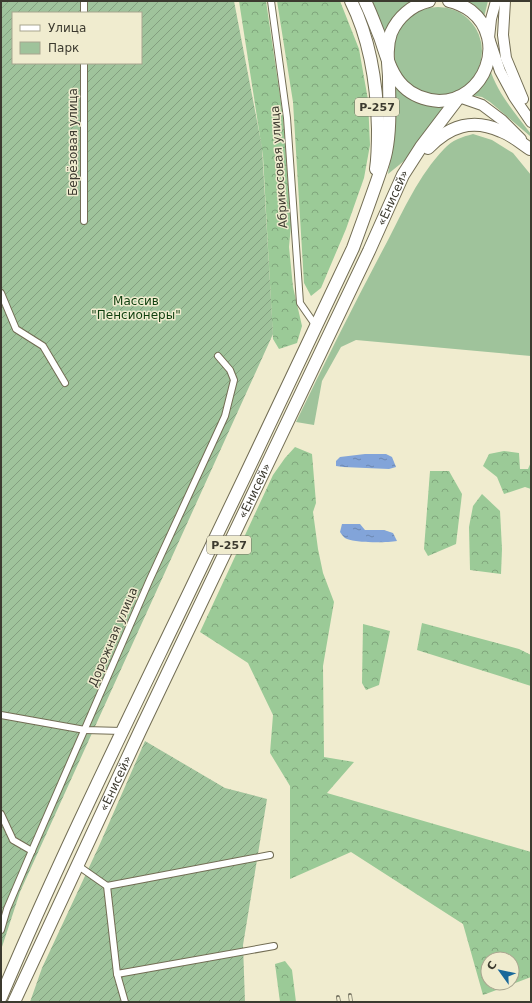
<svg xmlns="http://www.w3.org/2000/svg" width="532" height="1003" font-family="'DejaVu Sans',sans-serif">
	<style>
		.green { fill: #9fc39b }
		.forest { fill: url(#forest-crowns); fill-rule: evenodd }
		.garden { fill: url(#garden-furrows); fill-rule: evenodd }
		.water { fill: url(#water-ripples) }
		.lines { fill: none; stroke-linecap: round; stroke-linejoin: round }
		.street-casing { stroke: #726d54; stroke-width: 8 }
		.primary-casing { stroke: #726d54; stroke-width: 12 }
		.highway-casing { stroke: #726d54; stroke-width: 14 }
		.street { stroke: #fff; stroke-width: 6 }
		.primary { stroke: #fff; stroke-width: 10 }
		.highway { stroke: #fff; stroke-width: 12 }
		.rail-casing { stroke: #7b7967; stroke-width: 4 }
		.rail { stroke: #f0eccf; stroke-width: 2.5; stroke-dasharray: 8; stroke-linecap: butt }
		.labels { text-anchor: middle; stroke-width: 3; stroke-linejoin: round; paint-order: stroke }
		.shield { fill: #f0eccf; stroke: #726f5f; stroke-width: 1 }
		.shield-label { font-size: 11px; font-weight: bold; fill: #3c3a2f }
		.street-label { font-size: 12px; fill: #3c3a2f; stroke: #f0eccf }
		.park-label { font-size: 12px; fill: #0f3f0e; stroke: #f0eccf }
	</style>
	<defs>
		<pattern id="forest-crowns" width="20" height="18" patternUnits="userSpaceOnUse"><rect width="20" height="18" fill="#9bca97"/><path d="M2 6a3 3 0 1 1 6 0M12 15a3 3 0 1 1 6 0" fill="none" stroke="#80a57c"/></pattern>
		<pattern id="garden-furrows" width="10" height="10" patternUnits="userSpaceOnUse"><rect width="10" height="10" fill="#9fc39b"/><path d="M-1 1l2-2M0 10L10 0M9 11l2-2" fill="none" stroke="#839f7f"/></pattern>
		<pattern id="water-ripples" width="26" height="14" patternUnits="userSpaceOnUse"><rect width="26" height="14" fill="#82a4d9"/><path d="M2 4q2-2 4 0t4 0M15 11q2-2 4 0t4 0" fill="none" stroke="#6c87b0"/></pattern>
	</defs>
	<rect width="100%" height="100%" fill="#f0eccf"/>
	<g class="green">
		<path d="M 371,1 L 415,1 C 397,10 393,21 384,38 Z"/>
		<path d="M 463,1 L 488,1 L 484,17 Z"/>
		<circle cx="438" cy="51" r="44"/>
		<path d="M 490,69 C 497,93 516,114 531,134 L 530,136 L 490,102 L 482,97 L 470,95 Z"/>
		<path d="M 392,81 L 444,106 L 404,161 L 388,174 L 393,142 Z"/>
		<path d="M 473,134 L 492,140 L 513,153 L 531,175 L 531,356 L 356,340 L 341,347 L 322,381 L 314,425 L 296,422 C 325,362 355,302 387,242 C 403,211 419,175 444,149 C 452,140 462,137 473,134 Z"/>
	</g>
	<g class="forest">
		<path d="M 239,1 L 266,1 L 283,116 L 291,225 L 289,247 L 293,287 L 302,326 L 297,343 L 279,349 L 273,339 L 263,156 Z"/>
		<path d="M 277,1 L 340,1 L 359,49 L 368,100 L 370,145 L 364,178 L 346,229 L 321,288 L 311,296 L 304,283 L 293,102 Z"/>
		<path d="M 295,447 L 312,454 L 316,503 L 313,512 L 318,549 L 323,573 L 334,602 L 323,666 L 324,757 L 354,762 L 327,793 L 531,852 L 531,977 L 483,995 L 463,924 L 351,852 L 290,879 L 290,786 L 270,753 L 273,715 L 248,663 L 200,632 L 273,475 L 285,458 ZM 488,959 L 512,959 L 512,983 L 488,983 Z"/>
		<path d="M 504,451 L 519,453 L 520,469 L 528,469 L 531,462 L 531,489 L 525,487 L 504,494 L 497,477 L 483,466 L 489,454 Z"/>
		<path d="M 430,471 L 449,471 L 462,494 L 456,544 L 428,556 L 424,549 Z"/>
		<path d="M 482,494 L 500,511 L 502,549 L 501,574 L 470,570 L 469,527 L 473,506 Z"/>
		<path d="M 422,623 L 519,649 L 531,655 L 531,686 L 417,650 Z"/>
		<path d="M 363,624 L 390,631 L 379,685 L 366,690 L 362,683 Z"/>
		<path d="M 285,961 L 292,970 L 296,1002 L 280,1002 L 275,964 Z"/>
	</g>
	<g class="garden">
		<path d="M 1,1 L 234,1 L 262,147 L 273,334 L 20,892 L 1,950 ZM 13,13 L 141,13 L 141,63 L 13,63 Z"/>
		<path d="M 145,741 L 225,788 L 267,799 L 243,945 L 245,1002 L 30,1002 L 42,968 L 99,846 Z"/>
	</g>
	<g class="water">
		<path d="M 365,454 L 386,454 L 392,457 L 396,467 L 389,469 L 343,467 L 336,466 L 336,461 L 340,457 Z"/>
		<path d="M 342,524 L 360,524 L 365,530 L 384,530 L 393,533 L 397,541 C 386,543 357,543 347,539 C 344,538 342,535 340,532 Z"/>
	</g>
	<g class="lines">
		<defs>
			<g id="street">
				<path d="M 84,1 L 84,13"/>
				<path d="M 271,1 L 287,118 L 300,303 L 316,326"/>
				<path d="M 84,221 L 84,63"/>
				<path d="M 1,293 L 16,329 L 43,346 L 65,383"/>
				<path d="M 1,715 L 85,730 L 122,731"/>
				<path d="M 1,814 L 13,840 L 32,851"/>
				<path d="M 77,865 L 107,886 L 117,974 L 125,1002"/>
				<path d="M 107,886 L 270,855"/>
				<path d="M 1,930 L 7,909 L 27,862 L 150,579 L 225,416 L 234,380 L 230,370 L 218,356"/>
				<path d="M 117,974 L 274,946"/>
			</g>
			<g id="primary">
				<path d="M 496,1 L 491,19 L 489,38 L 500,71 L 514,97 L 531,122"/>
				<path d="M 505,1 L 503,35 L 506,58 L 523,99"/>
				<path d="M 459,97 L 482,105 L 502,120 L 521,139"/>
			</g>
			<g id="highway">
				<path d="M 351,1 C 371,41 377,85 378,129 C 378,142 378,156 376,169"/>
				<path d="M 365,1 C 371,13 375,25 380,37 C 386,54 390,73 403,86 C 413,96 426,100 439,101 C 485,101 508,40 471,11 C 464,6 457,3 449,1"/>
				<path d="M 428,148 C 449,126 472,118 501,131 C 512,135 521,143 530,149"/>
				<path d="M 1,997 C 58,862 123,730 187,597 C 243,481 298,364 353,248 C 361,226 369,204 377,181 C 380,172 384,162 386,152 C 391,127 389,101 389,76 C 388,62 386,47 391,33 C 398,17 412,5 429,1"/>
				<path id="s1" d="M 14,1002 L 140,731 L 369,251 L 403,175 L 421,147 L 459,97"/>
			</g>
		</defs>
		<use href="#street" class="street-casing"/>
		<use href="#primary" class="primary-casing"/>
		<use href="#highway" class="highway-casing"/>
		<use href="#street" class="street"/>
		<use href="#primary" class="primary"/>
		<use href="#highway" class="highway"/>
		<defs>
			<g id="rail">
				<path d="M 350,995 L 351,1002"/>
				<path d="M 338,997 L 339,1002"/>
			</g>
		</defs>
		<use href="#rail" class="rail-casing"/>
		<use href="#rail" class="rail"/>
	</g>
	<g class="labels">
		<g class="shield">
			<rect x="355" y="98" width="44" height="18" rx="3"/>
			<rect x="207" y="536" width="44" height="18" rx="3"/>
		</g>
		<g class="shield-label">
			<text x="377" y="111">Р-257</text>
			<text x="229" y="549">Р-257</text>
		</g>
		<g class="street-label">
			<text transform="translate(73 142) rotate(-90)" y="4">Берёзовая улица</text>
			<text transform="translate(279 167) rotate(-94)" y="4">Абрикосовая улица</text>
			<text dy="4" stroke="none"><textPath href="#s1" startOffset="889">«Енисей»</textPath></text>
			<text dy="4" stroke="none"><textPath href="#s1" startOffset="565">«Енисей»</textPath></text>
			<text transform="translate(113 637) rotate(-67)" y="4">Дорожная улица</text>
			<text dy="4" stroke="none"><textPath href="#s1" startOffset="241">«Енисей»</textPath></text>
		</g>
		<g class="park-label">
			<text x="136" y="305">Массив<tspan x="136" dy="14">"Пенсионеры"</tspan></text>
		</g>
	</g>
	<rect width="532" height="1003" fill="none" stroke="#3c3a2f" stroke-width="4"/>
	<rect x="12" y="12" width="130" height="52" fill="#f0eccf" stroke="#a8a58f"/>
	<rect x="20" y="25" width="20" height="6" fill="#ffffff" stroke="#a8a58f"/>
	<text x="48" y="32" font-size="12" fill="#3c3a2f">Улица</text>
	<rect x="20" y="42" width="20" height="12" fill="#9fc39b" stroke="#a8a58f"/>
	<text x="48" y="52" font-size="12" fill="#3c3a2f">Парк</text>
	<g transform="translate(500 971) rotate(303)"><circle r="19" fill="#f0eccf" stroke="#a8a58f"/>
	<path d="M0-3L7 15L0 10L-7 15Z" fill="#1a689a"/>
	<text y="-6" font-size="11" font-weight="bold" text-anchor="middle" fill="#3c3a2f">С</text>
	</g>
</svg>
